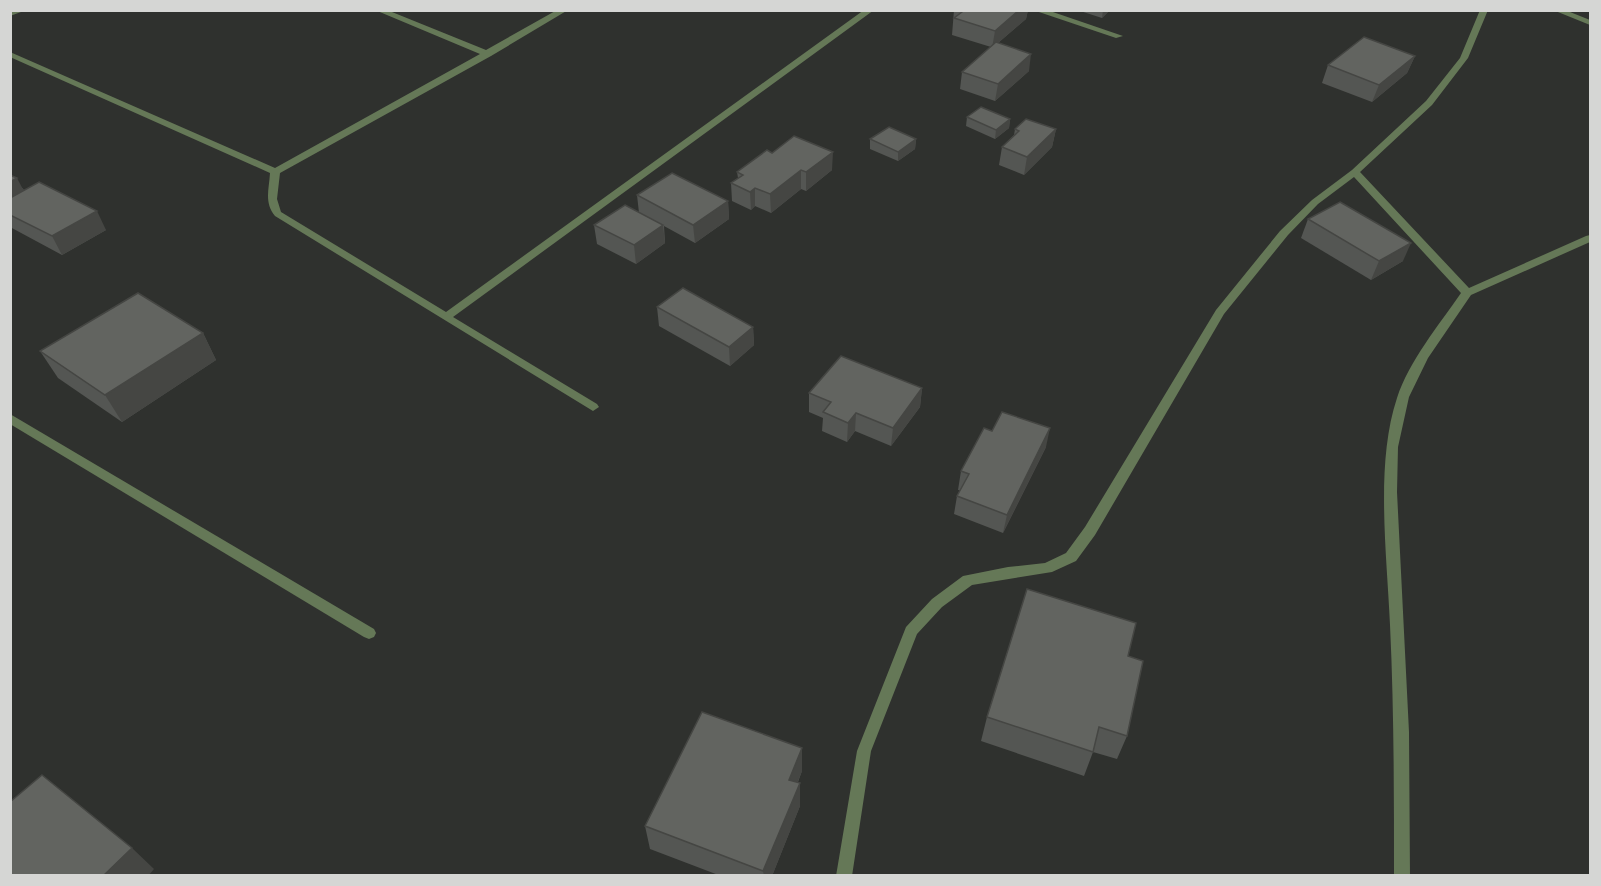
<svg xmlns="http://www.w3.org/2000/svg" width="1601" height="886" font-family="Cabin,sans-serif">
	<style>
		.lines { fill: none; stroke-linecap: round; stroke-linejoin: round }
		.street { fill: #657857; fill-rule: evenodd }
		.wall { fill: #545653 }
		.shaded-wall { fill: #454643 }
		.building { fill: #626460; stroke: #454643; stroke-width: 1.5 }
	</style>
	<rect width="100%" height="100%" fill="#2f312e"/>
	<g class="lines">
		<g class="street">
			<path d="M 22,10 L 21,12 L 10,16 L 10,11 Z"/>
			<path d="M 375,10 L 387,10 L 486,50 L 557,10 L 568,10 L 491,56 L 280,173 L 277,199 L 281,212 L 446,312 L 864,10 L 874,10 L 453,317 L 597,404 L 599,407 L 593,411 L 275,216 C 264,202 269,190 270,173 L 10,57 L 10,52 L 275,168 L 480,54 Z"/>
			<path d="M 1033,10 L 1047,10 L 1123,36 L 1116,38 Z"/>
			<path d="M 1480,10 L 1488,10 L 1468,58 L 1432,105 L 1360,172 L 1469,288 L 1586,236 L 1590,235 L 1590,242 L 1471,295 L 1428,358 L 1409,397 L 1398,447 L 1397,492 L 1409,732 L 1410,876 L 1394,876 C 1394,792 1394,708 1390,625 C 1387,555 1375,464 1397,398 C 1409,361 1439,325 1461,293 L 1354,177 L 1318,204 L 1288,235 L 1224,314 L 1095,535 L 1076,561 L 1052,572 L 972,585 L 942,607 L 917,634 L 871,751 L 852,876 L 836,876 L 857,751 L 906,627 L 932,599 L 963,576 L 1008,567 L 1045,563 L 1066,553 L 1085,527 L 1216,310 L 1280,231 L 1312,200 L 1352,170 L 1426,101 L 1460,58 Z"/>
			<path d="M 1553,10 L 1565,10 L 1590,20 L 1590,25 Z"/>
			<path d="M 10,414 L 374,629 L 376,633 L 374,637 L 369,639 L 364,637 L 10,424 Z"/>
		</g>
	</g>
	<g class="wall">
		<path d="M 954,10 L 1028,10 L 1026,19 L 998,43 L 1029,71 L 995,101 L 960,89 L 962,72 L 991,47 L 952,35 Z"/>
		<path d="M 1077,10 L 1110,10 L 1102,18 Z"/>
		<path d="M 1415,56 L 1407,73 L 1372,102 L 1322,83 L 1328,65 Z"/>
		<path d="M 967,117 L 1010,119 L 1009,128 L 995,139 L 966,126 Z"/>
		<path d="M 1015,129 L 1056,129 L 1052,147 L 1024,175 L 999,165 L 1002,147 L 1014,135 Z"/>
		<path d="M 870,139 L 916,139 L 915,149 L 898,161 L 870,149 Z"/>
		<path d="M 772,153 L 832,170 L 806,191 L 801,189 L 771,213 L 755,206 L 751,210 L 732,201 L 731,183 L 738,178 L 737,172 Z"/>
		<path d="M 10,175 L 24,190 L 106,230 L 62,255 L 10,227 Z"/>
		<path d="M 637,195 L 728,201 L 729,219 L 695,243 L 664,226 L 665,243 L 636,264 L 597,244 L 594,225 L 639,213 Z"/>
		<path d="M 1308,219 L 1403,261 L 1371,280 L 1301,238 Z"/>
		<path d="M 657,307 L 753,327 L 754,345 L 730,366 L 659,326 Z"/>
		<path d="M 203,333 L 216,360 L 122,422 L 58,378 L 40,351 Z"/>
		<path d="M 922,388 L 920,407 L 891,446 L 855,431 L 847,442 L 822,431 L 823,418 L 809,412 L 809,393 Z"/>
		<path d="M 1046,447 L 1003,533 L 954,514 L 957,496 L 960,490 L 958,490 L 961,471 Z"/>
		<path d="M 1128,656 L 1127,736 L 1117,759 L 1093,752 L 1084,776 L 981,741 L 987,717 Z"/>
		<path d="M 802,771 L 798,782 L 800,783 L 800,806 L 772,876 L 721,876 L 650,849 L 645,826 Z"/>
	</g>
	<g class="shaded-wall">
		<path d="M 1019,10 L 1028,10 L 1026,19 L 992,48 L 995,31 Z"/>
		<path d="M 1103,10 L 1110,10 L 1102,18 Z"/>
		<path d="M 1031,54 L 1029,71 L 995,101 L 998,84 Z"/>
		<path d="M 1415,56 L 1407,73 L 1372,102 L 1379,85 Z"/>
		<path d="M 1010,119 L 1009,128 L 995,139 L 996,130 Z"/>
		<path d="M 1056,129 L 1052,147 L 1024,175 L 1027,157 Z"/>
		<path d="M 916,139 L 915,149 L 898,161 L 898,152 Z"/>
		<path d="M 833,152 L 832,170 L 806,191 L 806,172 Z"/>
		<path d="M 801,170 L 801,189 L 771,213 L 770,194 Z"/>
		<path d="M 17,178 L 27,197 L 10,206 L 10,182 Z"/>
		<path d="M 755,188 L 755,206 L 751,210 L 750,192 Z"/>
		<path d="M 728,201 L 729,219 L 695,243 L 693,225 Z"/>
		<path d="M 97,211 L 106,230 L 62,255 L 52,236 Z"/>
		<path d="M 663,225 L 665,243 L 636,264 L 634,245 Z"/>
		<path d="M 1411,243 L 1403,261 L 1371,280 L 1379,261 Z"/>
		<path d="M 753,327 L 754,345 L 730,366 L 729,347 Z"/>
		<path d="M 203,333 L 216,360 L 122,422 L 105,395 Z"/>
		<path d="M 922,388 L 920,407 L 891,446 L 893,428 Z"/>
		<path d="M 856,413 L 855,431 L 847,442 L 848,423 Z"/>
		<path d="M 1050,428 L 1046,447 L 1003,533 L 1007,515 Z"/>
		<path d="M 802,748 L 802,771 L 789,803 L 789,780 Z"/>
		<path d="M 800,783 L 800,806 L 772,876 L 764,876 L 763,871 Z"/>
		<path d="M 132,848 L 154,869 L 148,876 L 103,876 Z"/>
	</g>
	<g class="building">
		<path d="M 958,10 L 1019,10 L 995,31 L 954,18 L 962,12 Z"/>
		<path d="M 1364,37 L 1415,56 L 1379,85 L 1328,65 Z"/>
		<path d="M 996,42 L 1031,54 L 998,84 L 962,72 Z"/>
		<path d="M 981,107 L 1010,119 L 996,130 L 967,117 Z"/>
		<path d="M 1026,119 L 1056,129 L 1027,157 L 1002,147 L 1019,131 L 1015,129 Z"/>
		<path d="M 889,127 L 916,139 L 898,152 L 870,139 Z"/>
		<path d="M 794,136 L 833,152 L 806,172 L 801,170 L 770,194 L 755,188 L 750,192 L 731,183 L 743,175 L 737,172 L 767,150 L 772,153 Z"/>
		<path d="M 672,173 L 728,201 L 693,225 L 637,195 Z"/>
		<path d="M 10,175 L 17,178 L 10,182 Z"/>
		<path d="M 39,182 L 97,211 L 52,236 L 10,215 L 10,198 Z"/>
		<path d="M 1340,202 L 1411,243 L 1379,261 L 1308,219 Z"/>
		<path d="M 625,205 L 663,225 L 634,245 L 594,225 Z"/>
		<path d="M 683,288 L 753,327 L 729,347 L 657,307 Z"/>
		<path d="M 138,293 L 203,333 L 105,395 L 40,351 Z"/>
		<path d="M 841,356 L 922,388 L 893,428 L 856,413 L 848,423 L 823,412 L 831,402 L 809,393 Z"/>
		<path d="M 1002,412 L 1050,428 L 1007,515 L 957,496 L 969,474 L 961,471 L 984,428 L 992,431 Z"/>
		<path d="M 1027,589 L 1136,623 L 1128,656 L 1143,661 L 1127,736 L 1099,727 L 1093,752 L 987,717 Z"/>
		<path d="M 702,712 L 802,748 L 789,780 L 800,783 L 763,871 L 645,826 Z"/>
		<path d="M 42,775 L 132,848 L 103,876 L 10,876 L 10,802 Z"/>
	</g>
	<rect width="1601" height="886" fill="none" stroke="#d5d6d4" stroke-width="24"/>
</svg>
